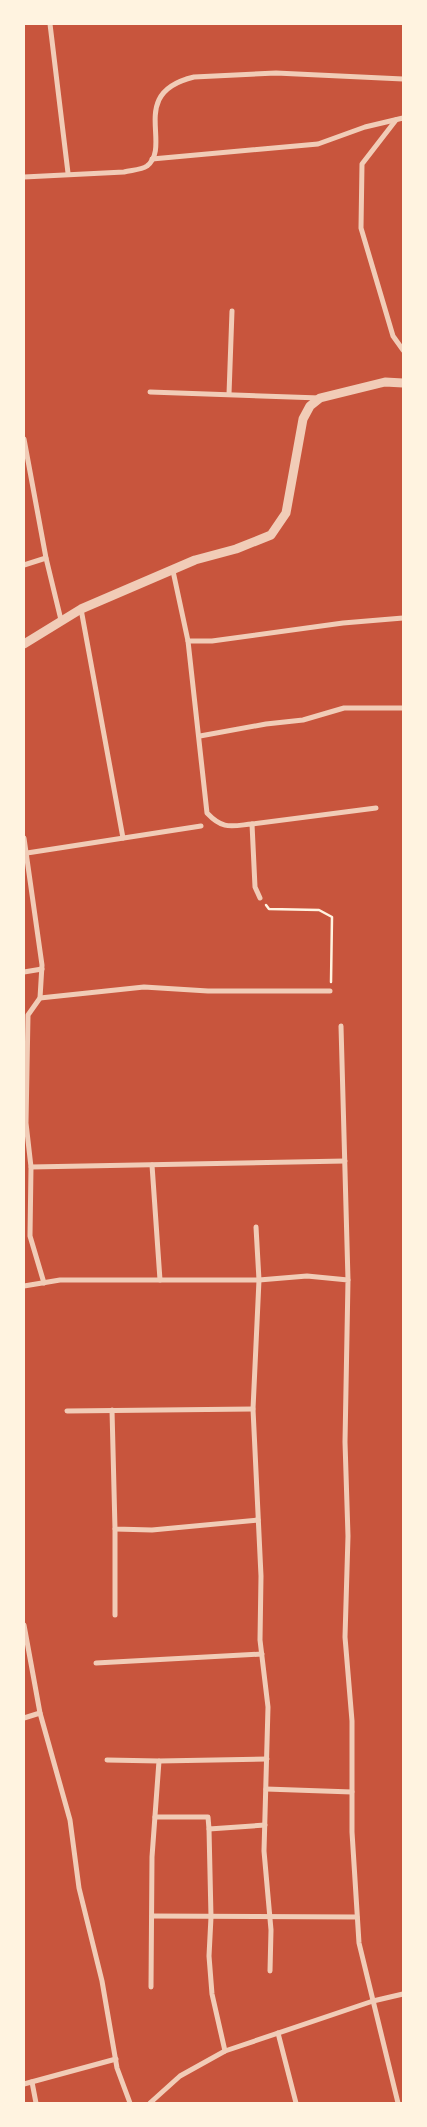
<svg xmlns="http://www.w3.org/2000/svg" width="427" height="2127" font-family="'IBM Plex Sans',sans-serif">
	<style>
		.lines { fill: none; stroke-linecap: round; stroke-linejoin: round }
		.path { stroke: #fff3e0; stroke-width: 2.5 }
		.minor { stroke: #f1ccb7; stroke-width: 5 }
		.tertiary { stroke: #f1ccb7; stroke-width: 9 }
	</style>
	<rect width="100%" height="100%" fill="#c8553d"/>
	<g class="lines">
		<path class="path" d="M 266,905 L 269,909 L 319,910 L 332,917 L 331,982"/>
		<g class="minor">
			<path d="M 50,24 L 68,173"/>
			<path d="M 396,120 L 362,164 L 361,228 L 393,336 L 403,350"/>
			<path d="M 152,159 L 318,144 L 365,127 L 403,118"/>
			<path d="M 24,177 L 124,172 C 132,170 141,170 147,166 C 173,145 127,93 194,77 L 276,73 L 403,79"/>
			<path d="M 150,392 L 320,398"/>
			<path d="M 229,394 L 232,311"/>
			<path d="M 24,439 L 46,558 L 61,620"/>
			<path d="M 24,565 L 46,558"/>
			<path d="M 173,571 L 188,641 L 212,641 L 343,623 L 403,618"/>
			<path d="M 81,609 L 123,838"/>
			<path d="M 188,641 L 207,813 C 223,830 231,826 252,824 L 255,887 L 260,898"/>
			<path d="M 200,736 L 266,724 L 303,720 L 344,708 L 403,708"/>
			<path d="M 252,824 L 376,808"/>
			<path d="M 24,838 L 42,965 L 40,998 L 28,1015 L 26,1123 L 31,1167 L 30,1236 L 44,1283"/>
			<path d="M 27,853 L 201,826"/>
			<path d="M 24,972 L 42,969"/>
			<path d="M 40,998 L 144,987 L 208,991 L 330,991"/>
			<path d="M 341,1026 L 348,1280"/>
			<path d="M 152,1165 L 160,1280"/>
			<path d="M 31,1167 L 345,1161"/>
			<path d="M 256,1227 L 259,1280 L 253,1409 L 261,1576 L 260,1640 L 268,1707 L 264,1851 L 271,1930 L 270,1971"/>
			<path d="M 24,1286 L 60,1280 L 259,1280 L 307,1276 L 348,1280 L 345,1442 L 348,1536 L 345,1637 L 352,1721 L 352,1832 L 359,1943 L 398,2103"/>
			<path d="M 112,1410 L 115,1529 L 152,1530 L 258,1520"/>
			<path d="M 67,1411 L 253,1409"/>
			<path d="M 115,1615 L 115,1529"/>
			<path d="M 24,1625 L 40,1713 L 70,1820 L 79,1888 L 102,1981 L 117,2068 L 130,2103"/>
			<path d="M 96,1663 L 262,1654"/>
			<path d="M 24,1718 L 40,1713"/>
			<path d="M 107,1760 L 159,1761 L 152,1857 L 151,1987"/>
			<path d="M 159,1761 L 267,1759"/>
			<path d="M 266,1789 L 352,1792"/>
			<path d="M 155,1817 L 208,1817 L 209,1829 L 265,1825"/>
			<path d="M 209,1829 L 211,1917 L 209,1956 L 212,1994 L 225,2051"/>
			<path d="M 152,1916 L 357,1917"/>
			<path d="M 278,2033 L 296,2103"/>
			<path d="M 32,2082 L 36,2103"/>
			<path d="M 24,2084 L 116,2059"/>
			<path d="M 150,2103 L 180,2076 L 225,2051 L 373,2001 L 403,1994"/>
		</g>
		<path class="tertiary" d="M 24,644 L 81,609 L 195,560 L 236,549 L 271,535 L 286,513 L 303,419 L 310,406 L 320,398 L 385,382 L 403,383"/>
	</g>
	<rect width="427" height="2127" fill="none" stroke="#fff3e0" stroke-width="50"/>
</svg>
